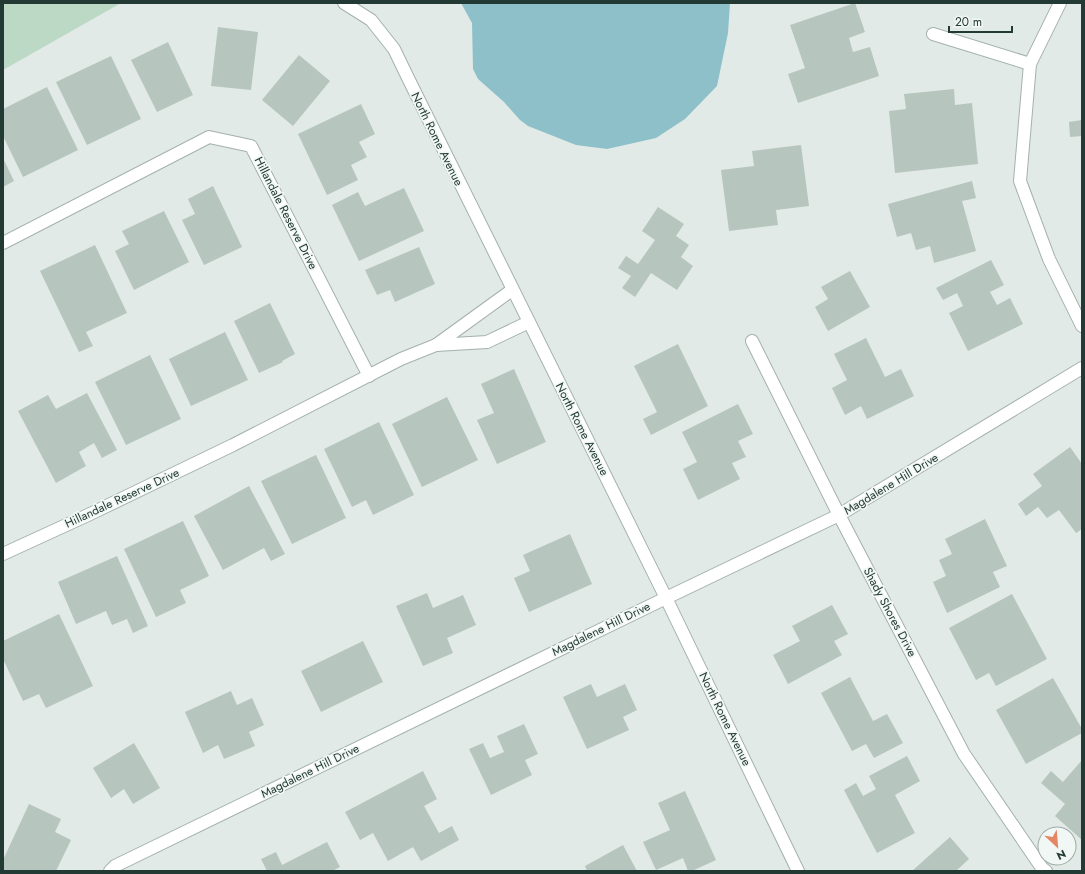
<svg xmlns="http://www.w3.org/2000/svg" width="1085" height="874" font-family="Jost,sans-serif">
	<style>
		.green { fill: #bcd9c5 }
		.water { fill: #8ec0ca }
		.building { fill: #b7c5bf }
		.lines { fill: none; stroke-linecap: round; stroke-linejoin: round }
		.minor-casing { stroke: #a4b1ad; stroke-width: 14 }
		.minor { stroke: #fff; stroke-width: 12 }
		.labels { text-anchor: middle; stroke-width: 3.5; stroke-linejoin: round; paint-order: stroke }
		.street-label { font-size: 12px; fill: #233934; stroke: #f1f7f4 }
	</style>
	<rect width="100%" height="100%" fill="#e1eae6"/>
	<path class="green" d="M 3,3 L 121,3 L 3,70 Z"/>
	<path class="water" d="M 461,3 L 730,3 L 728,33 L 717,86 L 685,119 L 656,138 L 607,149 L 576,145 L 528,126 L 520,120 L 504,102 L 478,79 L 473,69 L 472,23 Z"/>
	<g class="building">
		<path d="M 855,3 L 865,32 L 849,38 L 853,52 L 870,47 L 879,76 L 798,103 L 788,74 L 805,68 L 790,25 Z"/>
		<path d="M 218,27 L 258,32 L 251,90 L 211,86 Z"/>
		<path d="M 168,42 L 193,95 L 157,112 L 131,60 Z"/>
		<path d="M 299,55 L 330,81 L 293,126 L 262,100 Z"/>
		<path d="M 111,56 L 141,119 L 87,145 L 56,82 Z"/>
		<path d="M 47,87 L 78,150 L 23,177 L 3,136 L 3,109 Z"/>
		<path d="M 954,89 L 955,105 L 972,103 L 978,164 L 895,173 L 889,111 L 906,109 L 904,94 Z"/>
		<path d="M 361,104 L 375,134 L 359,142 L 367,157 L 351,165 L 358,180 L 327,195 L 298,134 Z"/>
		<path d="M 1082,120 L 1082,136 L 1070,137 L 1069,122 Z"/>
		<path d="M 801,145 L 809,206 L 776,210 L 778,225 L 729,231 L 721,170 L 754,166 L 752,151 Z"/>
		<path d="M 3,158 L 14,181 L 3,187 Z"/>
		<path d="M 972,181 L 976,198 L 962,201 L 976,251 L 934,263 L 930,246 L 916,250 L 911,233 L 897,237 L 888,204 Z"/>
		<path d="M 213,186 L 242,247 L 204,265 L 182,220 L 195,214 L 188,199 Z"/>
		<path d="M 404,188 L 424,231 L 359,261 L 332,205 L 358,192 L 365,206 Z"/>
		<path d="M 658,207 L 684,224 L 676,236 L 689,245 L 681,257 L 693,266 L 677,290 L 651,273 L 635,297 L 622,288 L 631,276 L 618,268 L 626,256 L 638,264 L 655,240 L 642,231 Z"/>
		<path d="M 164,211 L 189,262 L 134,290 L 115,251 L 129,244 L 122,231 Z"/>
		<path d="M 95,245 L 127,313 L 86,332 L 93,346 L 79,352 L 40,271 Z"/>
		<path d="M 419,247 L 435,284 L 395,302 L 390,290 L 377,295 L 365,270 Z"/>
		<path d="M 991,260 L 1004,285 L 990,292 L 997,305 L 1010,298 L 1023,324 L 968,351 L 949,313 L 963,306 L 957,293 L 943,300 L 936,288 Z"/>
		<path d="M 850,271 L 870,307 L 828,331 L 815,307 L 828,299 L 821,287 Z"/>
		<path d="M 270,303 L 295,354 L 282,361 L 283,362 L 259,373 L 234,321 Z"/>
		<path d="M 225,332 L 248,380 L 191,406 L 169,359 Z"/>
		<path d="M 866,338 L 885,377 L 901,369 L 914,396 L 867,419 L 861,406 L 845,415 L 832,388 L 847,380 L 834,354 Z"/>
		<path d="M 678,344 L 708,406 L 651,435 L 643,419 L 657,412 L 634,366 Z"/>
		<path d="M 150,355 L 181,419 L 126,445 L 95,382 Z"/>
		<path d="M 514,369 L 546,442 L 497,464 L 477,420 L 494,413 L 481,384 Z"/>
		<path d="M 87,393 L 117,450 L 102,458 L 94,443 L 79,452 L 86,466 L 56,483 L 18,411 L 48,395 L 56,409 Z"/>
		<path d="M 447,397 L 478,460 L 422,487 L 392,424 Z"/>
		<path d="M 738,404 L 753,434 L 738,441 L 746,457 L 732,463 L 740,479 L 698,500 L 683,469 L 697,462 L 682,432 Z"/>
		<path d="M 379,422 L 414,495 L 373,515 L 366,500 L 352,507 L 324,449 Z"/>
		<path d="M 1070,447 L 1082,464 L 1082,529 L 1076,533 L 1059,510 L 1047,518 L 1038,507 L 1026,516 L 1018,504 L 1042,486 L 1033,474 Z"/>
		<path d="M 316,455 L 346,518 L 292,544 L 261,481 Z"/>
		<path d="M 249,486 L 285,554 L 271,561 L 264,548 L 223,570 L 194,516 Z"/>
		<path d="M 985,519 L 1007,566 L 993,572 L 1000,587 L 947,613 L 933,582 L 946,576 L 939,560 L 952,554 L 945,539 Z"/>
		<path d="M 183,521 L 209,576 L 180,590 L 186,603 L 156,617 L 124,549 Z"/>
		<path d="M 570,534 L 592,584 L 529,612 L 514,578 L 530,571 L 523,555 Z"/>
		<path d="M 117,556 L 148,626 L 133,633 L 127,619 L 112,625 L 106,611 L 76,624 L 58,582 Z"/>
		<path d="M 427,593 L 433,608 L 463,595 L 476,625 L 447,638 L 453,653 L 423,666 L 396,606 Z"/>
		<path d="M 1012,594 L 1047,659 L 996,686 L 989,673 L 976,680 L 949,628 Z"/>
		<path d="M 832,605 L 848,634 L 834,641 L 842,655 L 788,684 L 773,655 L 800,641 L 792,626 Z"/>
		<path d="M 59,614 L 93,686 L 46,708 L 39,694 L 23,701 L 3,659 L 3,641 Z"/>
		<path d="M 363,641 L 383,682 L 321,712 L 301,671 Z"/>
		<path d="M 850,677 L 873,721 L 887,714 L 903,743 L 874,758 L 866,744 L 852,751 L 821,693 Z"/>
		<path d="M 1053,678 L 1082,729 L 1082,733 L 1026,764 L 996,710 Z"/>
		<path d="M 591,684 L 597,697 L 625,684 L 637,710 L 623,717 L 629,730 L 587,749 L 563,697 Z"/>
		<path d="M 231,691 L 237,705 L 252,698 L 264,725 L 249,732 L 255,746 L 224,759 L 218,745 L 203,753 L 185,712 Z"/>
		<path d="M 524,724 L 538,754 L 525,760 L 532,775 L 491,795 L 469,749 L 483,743 L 490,758 L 504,752 L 497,736 Z"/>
		<path d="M 134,743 L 160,788 L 133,804 L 124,789 L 111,798 L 93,768 Z"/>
		<path d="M 907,756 L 920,781 L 895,795 L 915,833 L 877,853 L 844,790 L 856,783 L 863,796 L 876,789 L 869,776 Z"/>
		<path d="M 1082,760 L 1082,840 L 1055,816 L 1065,804 L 1041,783 L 1051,771 L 1063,782 Z"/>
		<path d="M 423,771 L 437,799 L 424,806 L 439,833 L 452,826 L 459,840 L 421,861 L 413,847 L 388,861 L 373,833 L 360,840 L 345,812 Z"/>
		<path d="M 685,791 L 716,860 L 692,871 L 688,871 L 683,858 L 656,870 L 643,842 L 670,830 L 658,803 Z"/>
		<path d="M 29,804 L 61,819 L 55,832 L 71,840 L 56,871 L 3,871 L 3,860 Z"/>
		<path d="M 950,837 L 969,859 L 957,870 L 958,871 L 912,871 Z"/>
		<path d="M 327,842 L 340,867 L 332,871 L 267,871 L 261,859 L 276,852 L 282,865 Z"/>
		<path d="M 623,845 L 637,871 L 587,871 L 585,866 Z"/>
	</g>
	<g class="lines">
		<defs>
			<g id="minor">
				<path d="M 344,3 L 371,20 L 394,49 L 408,78 L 666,598 L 798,871"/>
				<path d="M 1060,3 L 1030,64 L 1020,181 L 1049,259 L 1082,326"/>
				<path d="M 933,34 L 1030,64"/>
				<path d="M 3,243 L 209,137 L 251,146 L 369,376"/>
				<path d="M 752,341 L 839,515 L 964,754 L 1042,868 L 1046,871"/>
				<path d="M 436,345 L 487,342 L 529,322"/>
				<path d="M 3,554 L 88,515 L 233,445 L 401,359 L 436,345 L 512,290"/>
				<path d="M 110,871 L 115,866 L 666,598 L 839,515 L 1082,368"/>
			</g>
		</defs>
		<use href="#minor" class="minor-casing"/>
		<use href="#minor" class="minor"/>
	</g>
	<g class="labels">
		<g class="street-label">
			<text transform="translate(437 139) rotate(64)" y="4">North Rome Avenue</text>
			<text transform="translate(286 213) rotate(63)" y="4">Hillandale Reserve Drive</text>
			<text transform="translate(582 429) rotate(63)" y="4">North Rome Avenue</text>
			<text transform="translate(891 484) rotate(-31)" y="4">Magdalene Hill Drive</text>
			<text transform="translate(122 498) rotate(-25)" y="4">Hillandale Reserve Drive</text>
			<text transform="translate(890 612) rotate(62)" y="4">Shady Shores Drive</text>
			<text transform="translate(601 629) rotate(-26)" y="4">Magdalene Hill Drive</text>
			<text transform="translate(725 719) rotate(64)" y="4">North Rome Avenue</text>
			<text transform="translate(310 771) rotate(-26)" y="4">Magdalene Hill Drive</text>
		</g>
	</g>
	<rect width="1085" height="874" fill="none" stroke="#233934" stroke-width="8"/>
	<g transform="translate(1057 846) rotate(154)"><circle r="19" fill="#f1f7f4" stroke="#9faba7"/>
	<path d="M0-3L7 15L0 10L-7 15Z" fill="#e58764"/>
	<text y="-6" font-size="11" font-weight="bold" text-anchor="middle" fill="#233934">N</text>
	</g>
	<path d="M949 26v6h63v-6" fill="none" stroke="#233934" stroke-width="2"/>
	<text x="955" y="26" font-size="12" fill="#233934" stroke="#f1f7f4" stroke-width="3" paint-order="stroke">20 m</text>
</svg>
